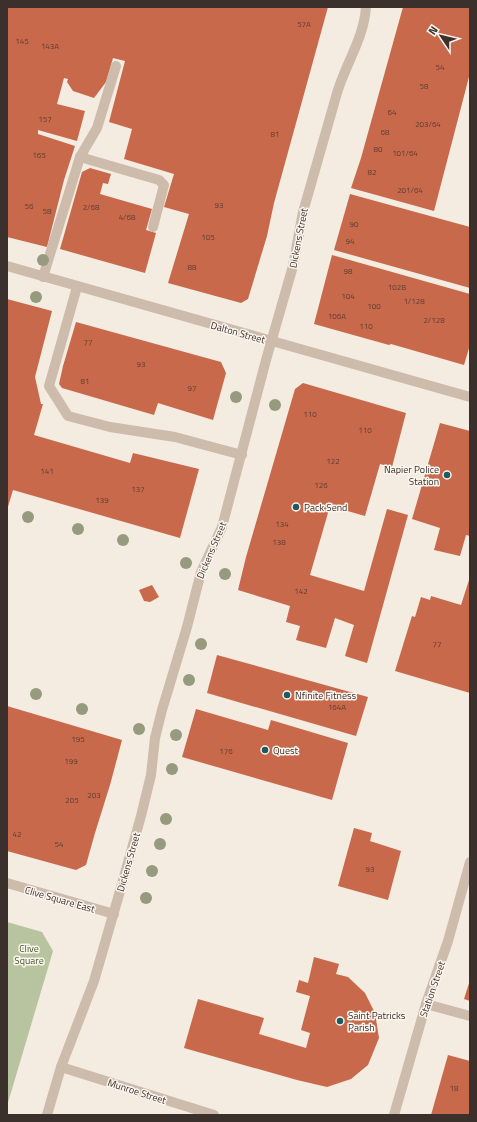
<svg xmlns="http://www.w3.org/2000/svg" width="477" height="1122" font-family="'Titillium Web',sans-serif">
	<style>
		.green { fill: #b8c4a0 }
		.building { fill: #c8694b }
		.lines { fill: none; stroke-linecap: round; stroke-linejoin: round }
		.minor { stroke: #cdbbac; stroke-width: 10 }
		.tree { fill: #969b7f }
		.poi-dot { fill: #1f5a5e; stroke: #fbf5ee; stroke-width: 1.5 }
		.labels { text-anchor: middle; stroke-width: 3; stroke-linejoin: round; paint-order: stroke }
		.number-label { font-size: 8px; fill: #5e3e33 }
		.street-label { font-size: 10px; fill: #3b302b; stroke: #fbf5ee }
		.poi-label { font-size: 10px; fill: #3b302b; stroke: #fbf5ee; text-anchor: start }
		.park-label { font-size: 10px; fill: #4a5a2e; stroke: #fbf5ee }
	</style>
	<rect width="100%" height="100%" fill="#f4ebe1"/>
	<path class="green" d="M 7,922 L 42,932 L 53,951 L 7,1106 Z"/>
	<g class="building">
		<path d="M 7,7 L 328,7 L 274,203 L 267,236 L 248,299 L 241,303 L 168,283 L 189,214 L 164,207 L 174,174 L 124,159 L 132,129 L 109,122 L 125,61 L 113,58 L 106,82 L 94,98 L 73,91 L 67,82 L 68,79 L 64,78 L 57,104 L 85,111 L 77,141 L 38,130 L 38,134 L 75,146 L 64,180 L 47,247 L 7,237 Z"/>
		<path d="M 403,7 L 470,7 L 470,73 L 434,211 L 351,188 L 361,158 Z"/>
		<path d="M 90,168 L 111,174 L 108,184 L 103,183 L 100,194 L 152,209 L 146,230 L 156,233 L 145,273 L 60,249 L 82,172 Z"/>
		<path d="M 350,194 L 470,227 L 470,288 L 334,250 Z"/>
		<path d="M 332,255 L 470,294 L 470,345 L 464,365 L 391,344 L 389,345 L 314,324 Z"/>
		<path d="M 7,299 L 52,311 L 35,377 L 41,404 L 43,404 L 34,435 L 130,463 L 133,453 L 199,469 L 180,538 L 13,490 L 7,510 Z"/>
		<path d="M 76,322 L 221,362 L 226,373 L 213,420 L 158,403 L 154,415 L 62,388 L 59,384 L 63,366 Z"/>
		<path d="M 303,383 L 406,413 L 392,467 L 380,464 L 365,516 L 330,506 L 310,575 L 364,591 L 387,509 L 408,515 L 367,663 L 345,656 L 354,625 L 335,618 L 326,648 L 296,640 L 300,626 L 286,622 L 290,606 L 238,590 L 246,557 L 295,389 Z"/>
		<path d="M 440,423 L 470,431 L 470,536 L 466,535 L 460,556 L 434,550 L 440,528 L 412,519 Z"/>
		<path d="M 470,577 L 470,693 L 395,671 L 412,616 L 415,617 L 421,597 L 430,600 L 431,596 L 461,605 Z"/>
		<path d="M 152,585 L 159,597 L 150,602 L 144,601 L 139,590 Z"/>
		<path d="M 217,655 L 368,697 L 356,736 L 207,693 Z"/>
		<path d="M 7,706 L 122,740 L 110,785 L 95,833 L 86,865 L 76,870 L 7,851 Z"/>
		<path d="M 196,709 L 268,730 L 271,720 L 348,743 L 332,800 L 182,757 Z"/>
		<path d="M 354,828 L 372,833 L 370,841 L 401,851 L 388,900 L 338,886 Z"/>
		<path d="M 314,957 L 339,964 L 336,974 L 348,977 L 365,993 L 375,1013 L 379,1038 L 368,1065 L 351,1079 L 327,1087 L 297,1080 L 184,1048 L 198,999 L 264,1018 L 259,1034 L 306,1048 L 310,1033 L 301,1030 L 310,996 L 296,992 L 299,980 L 308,983 Z"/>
		<path d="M 470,980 L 470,1001 L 464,999 Z"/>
		<path d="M 448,1055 L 470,1061 L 470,1115 L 431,1115 Z"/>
	</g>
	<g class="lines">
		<g class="minor">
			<path d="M 80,157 L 159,180 L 164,185 L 153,227"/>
			<path d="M 7,266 L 470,397"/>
			<path d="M 43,277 L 80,157 L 97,128 L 116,66"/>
			<path d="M 77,287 L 49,386 L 68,416 L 110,427 L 175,437 L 242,455"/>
			<path d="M 7,883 L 114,914"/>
			<path d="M 426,1004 L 470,1016"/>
			<path d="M 61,1067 L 214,1115"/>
			<path d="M 47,1115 L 61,1067 L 94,981 L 122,884 L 141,816 L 151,775 L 155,738 L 162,710 L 187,627 L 201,572 L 222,527 L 266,360 L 293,266 L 303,212 L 337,93 C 346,63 364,38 366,7"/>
			<path d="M 394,1115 L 426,1004 L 448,941 L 470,862"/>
		</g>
	</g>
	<g class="tree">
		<circle cx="43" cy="260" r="6"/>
		<circle cx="36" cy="297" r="6"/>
		<circle cx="236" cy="397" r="6"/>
		<circle cx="275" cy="405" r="6"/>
		<circle cx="28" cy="517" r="6"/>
		<circle cx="78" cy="529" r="6"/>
		<circle cx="123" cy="540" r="6"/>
		<circle cx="186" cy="563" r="6"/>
		<circle cx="225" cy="574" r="6"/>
		<circle cx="201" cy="644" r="6"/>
		<circle cx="189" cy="680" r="6"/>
		<circle cx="36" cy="694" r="6"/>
		<circle cx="82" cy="709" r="6"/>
		<circle cx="139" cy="729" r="6"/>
		<circle cx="176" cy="735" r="6"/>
		<circle cx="172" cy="769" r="6"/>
		<circle cx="166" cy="819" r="6"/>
		<circle cx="160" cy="844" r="6"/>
		<circle cx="152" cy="871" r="6"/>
		<circle cx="146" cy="898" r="6"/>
	</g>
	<g class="poi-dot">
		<circle cx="447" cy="475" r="4"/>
		<circle cx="296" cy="507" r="4"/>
		<circle cx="287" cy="695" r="4"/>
		<circle cx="265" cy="750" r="4"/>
		<circle cx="340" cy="1021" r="4"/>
	</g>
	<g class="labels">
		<g class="number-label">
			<text x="304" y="27">57A</text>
			<text x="22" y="44">145</text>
			<text x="50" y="49">143A</text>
			<text x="440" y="70">54</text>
			<text x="424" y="89">58</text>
			<text x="392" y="115">64</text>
			<text x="45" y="122">157</text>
			<text x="428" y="127">203/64</text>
			<text x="385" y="135">68</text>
			<text x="275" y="137">81</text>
			<text x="378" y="152">80</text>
			<text x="405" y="156">101/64</text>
			<text x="39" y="158">165</text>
			<text x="372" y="175">82</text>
			<text x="410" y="193">201/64</text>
			<text x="219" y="208">93</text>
			<text x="29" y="209">56</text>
			<text x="91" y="210">2/68</text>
			<text x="47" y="214">58</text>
			<text x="127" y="220">4/68</text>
			<text x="354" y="227">90</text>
			<text x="208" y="240">105</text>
			<text x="350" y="244">94</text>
			<text x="192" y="270">88</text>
			<text x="348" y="274">98</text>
			<text x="397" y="290">102B</text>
			<text x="348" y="299">104</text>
			<text x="414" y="304">1/128</text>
			<text x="374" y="309">100</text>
			<text x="337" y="319">106A</text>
			<text x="434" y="323">2/128</text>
			<text x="366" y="329">110</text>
			<text x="88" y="345">77</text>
			<text x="141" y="367">93</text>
			<text x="85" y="384">81</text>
			<text x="192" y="391">97</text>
			<text x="310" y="417">110</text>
			<text x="365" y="433">110</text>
			<text x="333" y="464">122</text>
			<text x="47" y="474">141</text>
			<text x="321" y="488">126</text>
			<text x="138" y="492">137</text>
			<text x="102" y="503">139</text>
			<text x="282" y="527">134</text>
			<text x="279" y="545">138</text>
			<text x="301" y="594">142</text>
			<text x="437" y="647">77</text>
			<text x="337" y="710">164A</text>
			<text x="78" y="742">195</text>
			<text x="226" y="754">176</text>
			<text x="71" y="764">199</text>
			<text x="94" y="798">203</text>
			<text x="72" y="803">205</text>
			<text x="17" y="837">42</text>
			<text x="59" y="847">54</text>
			<text x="370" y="872">93</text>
			<text x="454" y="1091">18</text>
		</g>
		<g class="street-label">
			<text transform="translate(298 238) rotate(-79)" y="4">Dickens Street</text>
			<text transform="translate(238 332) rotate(16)" y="4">Dalton Street</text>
			<text transform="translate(211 550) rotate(-67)" y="4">Dickens Street</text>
			<text transform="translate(128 862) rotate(-74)" y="4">Dickens Street</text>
			<text transform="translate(60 899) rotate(16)" y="4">Clive Square East</text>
			<text transform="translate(432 989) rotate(-71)" y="4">Station Street</text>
			<text transform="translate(137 1091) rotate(18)" y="4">Munroe Street</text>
		</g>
		<g class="poi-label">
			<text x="439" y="473" text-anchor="end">Napier Police<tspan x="439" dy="12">Station</tspan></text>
			<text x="304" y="511">Pack Send</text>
			<text x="295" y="699">Nfinite Fitness</text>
			<text x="273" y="754">Quest</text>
			<text x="348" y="1019">Saint Patricks<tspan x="348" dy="12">Parish</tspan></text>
		</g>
		<g class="park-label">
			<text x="29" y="952">Clive<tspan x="29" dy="12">Square</tspan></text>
		</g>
	</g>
	<rect width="477" height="1122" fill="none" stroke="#3b302b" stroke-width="16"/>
	<g transform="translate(441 36) rotate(305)" stroke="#fbf5ee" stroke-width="3" paint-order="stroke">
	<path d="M0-3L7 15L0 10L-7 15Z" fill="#3b302b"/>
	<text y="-6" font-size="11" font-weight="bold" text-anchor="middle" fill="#3b302b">N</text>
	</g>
</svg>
